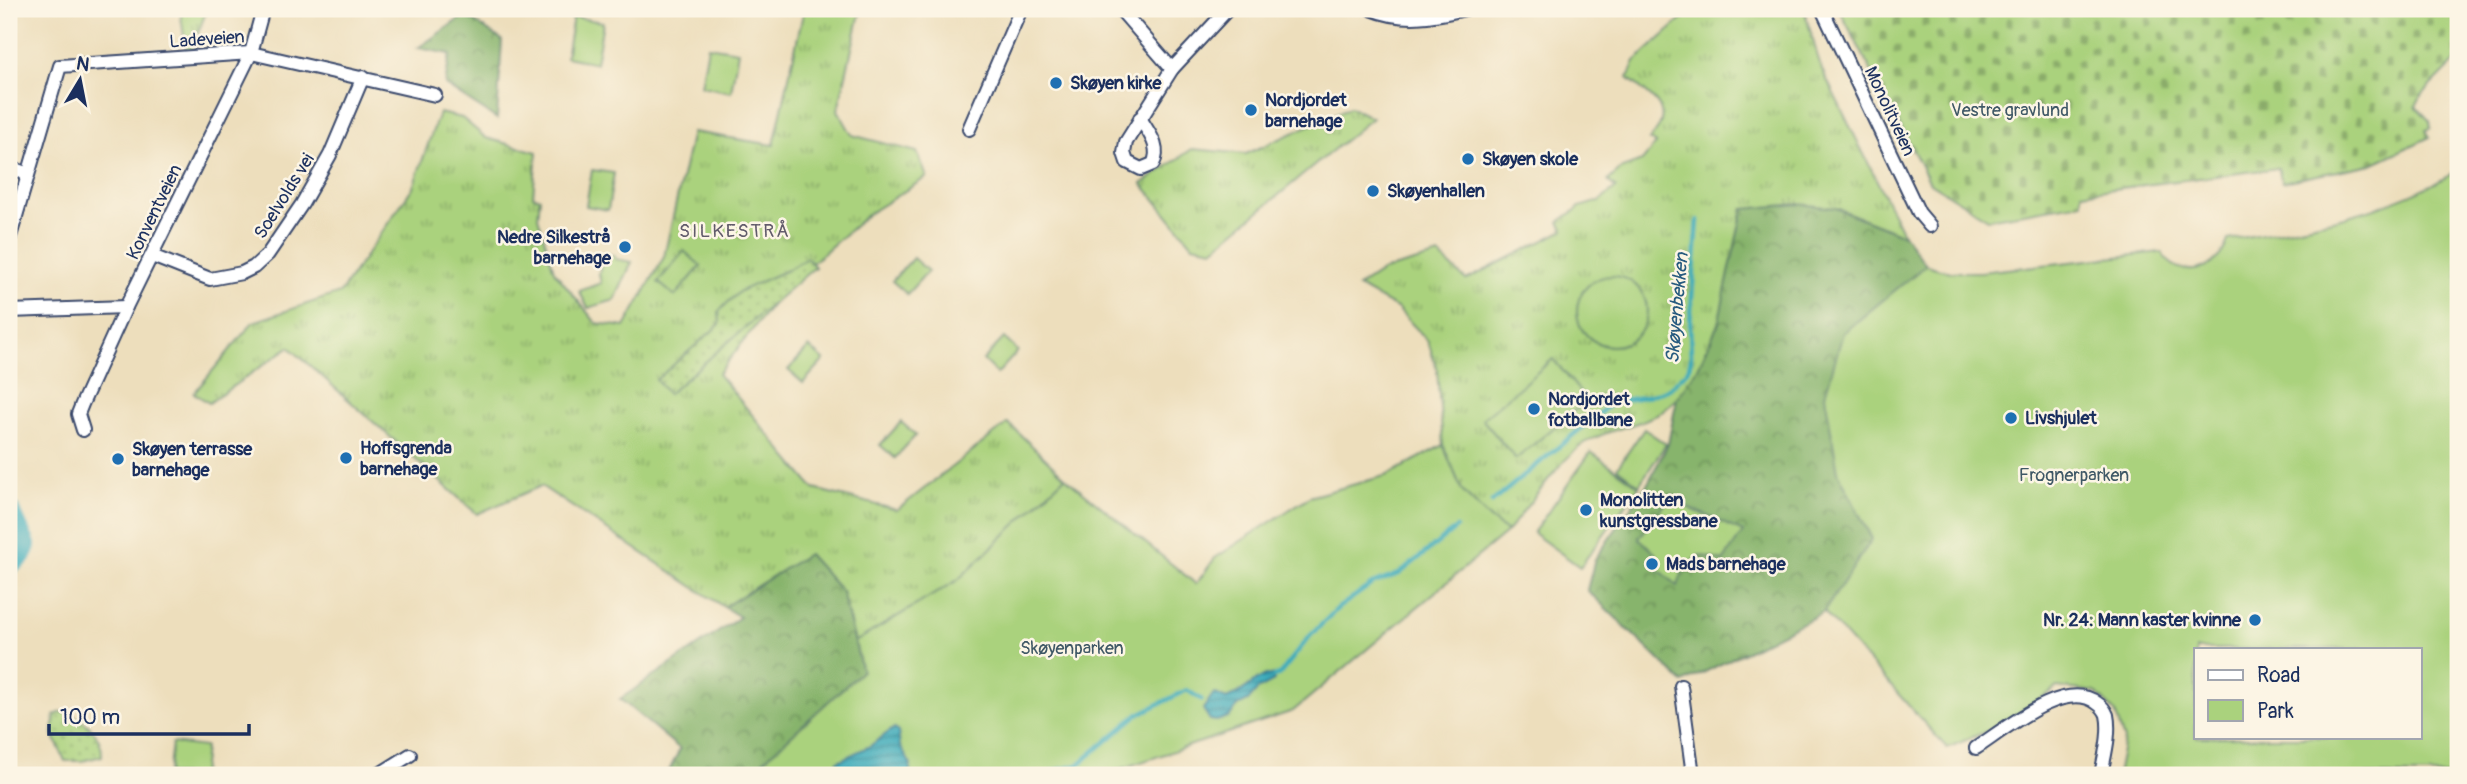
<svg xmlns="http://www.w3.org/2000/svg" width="2467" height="784" font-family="Pangolin,sans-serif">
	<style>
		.grass { fill: url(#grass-tufts); stroke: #62806e; stroke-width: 2 }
		.forest { fill: url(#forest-crowns); stroke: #517265; stroke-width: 2 }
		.cemetery { fill: url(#cemetery-stones); stroke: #62806e; stroke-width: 2 }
		.park { fill: #aad27d; stroke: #62806e; stroke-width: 2; fill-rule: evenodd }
		.garden { fill: url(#garden-dots); stroke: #62806e; stroke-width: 2 }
		.water { fill: url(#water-rules); stroke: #2c6e8c; stroke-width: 2 }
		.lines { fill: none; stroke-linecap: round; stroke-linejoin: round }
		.stream { stroke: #3dacbb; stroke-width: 4.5 }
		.river { stroke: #3dacbb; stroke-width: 24 }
		.street-casing { stroke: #3a496c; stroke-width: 16 }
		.street { stroke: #fff; stroke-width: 12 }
		.poi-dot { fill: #1f6fb2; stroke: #fcf5e5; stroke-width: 2.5 }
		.labels { text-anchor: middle; stroke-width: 5; stroke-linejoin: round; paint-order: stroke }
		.street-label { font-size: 18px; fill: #1b2f5e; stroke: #fcf5e5 }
		.poi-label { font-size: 18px; font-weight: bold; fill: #1b2f5e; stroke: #fcf5e5; text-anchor: start }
		.park-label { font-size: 18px; fill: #3f5866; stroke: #fcf5e5 }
		.neighbourhood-label { font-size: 19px; letter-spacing: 2px; fill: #615b6b; stroke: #fcf5e5 }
		.water-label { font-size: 19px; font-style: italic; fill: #275b7f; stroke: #fcf5e5 }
	</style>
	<defs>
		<pattern id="grass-tufts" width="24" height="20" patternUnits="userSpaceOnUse" patternTransform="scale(1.75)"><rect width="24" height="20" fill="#aad27d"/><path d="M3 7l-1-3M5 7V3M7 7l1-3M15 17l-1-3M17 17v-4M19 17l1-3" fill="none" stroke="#8aab6a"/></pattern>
		<pattern id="forest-crowns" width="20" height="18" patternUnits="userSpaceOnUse" patternTransform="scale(1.75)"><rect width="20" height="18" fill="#87b46c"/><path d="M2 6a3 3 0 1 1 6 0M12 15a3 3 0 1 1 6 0" fill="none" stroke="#6e935c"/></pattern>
		<pattern id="cemetery-stones" width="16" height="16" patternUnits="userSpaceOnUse" patternTransform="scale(1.75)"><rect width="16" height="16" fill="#aad27d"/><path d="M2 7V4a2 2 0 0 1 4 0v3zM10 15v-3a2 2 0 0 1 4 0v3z" fill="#8aab6a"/></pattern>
		<pattern id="garden-dots" width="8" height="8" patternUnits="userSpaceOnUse" patternTransform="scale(1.75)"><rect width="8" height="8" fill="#aad27d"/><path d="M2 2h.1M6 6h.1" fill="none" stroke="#8aab6a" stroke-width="1.8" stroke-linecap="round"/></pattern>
		<pattern id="water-rules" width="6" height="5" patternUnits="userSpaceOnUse" patternTransform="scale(1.75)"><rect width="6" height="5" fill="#3dacbb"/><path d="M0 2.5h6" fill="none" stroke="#328c9b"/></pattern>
	</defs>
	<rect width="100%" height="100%" fill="#fcf5e5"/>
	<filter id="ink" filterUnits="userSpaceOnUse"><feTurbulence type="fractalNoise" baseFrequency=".0143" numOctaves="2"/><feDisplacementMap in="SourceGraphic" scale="14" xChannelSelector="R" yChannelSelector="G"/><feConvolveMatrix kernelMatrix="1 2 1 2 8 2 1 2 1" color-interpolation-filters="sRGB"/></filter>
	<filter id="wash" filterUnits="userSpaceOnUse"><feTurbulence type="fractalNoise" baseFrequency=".00686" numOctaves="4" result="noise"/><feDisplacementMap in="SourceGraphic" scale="28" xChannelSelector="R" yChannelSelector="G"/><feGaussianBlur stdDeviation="1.57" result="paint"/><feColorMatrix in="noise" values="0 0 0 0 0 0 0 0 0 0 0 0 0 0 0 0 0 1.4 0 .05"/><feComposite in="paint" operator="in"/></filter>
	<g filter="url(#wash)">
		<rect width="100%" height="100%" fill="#eddebc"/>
		<g class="grass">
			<path d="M 180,9 L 207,9 L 191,52 L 186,51 Z"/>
			<path d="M 804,9 L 861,9 L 838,110 L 852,135 L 917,152 L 927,177 L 868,214 L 788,284 L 718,374 L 814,489 L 897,510 L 1008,423 L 1065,477 L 958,580 L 855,642 L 842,592 L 808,555 L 724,607 L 541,486 L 477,514 L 289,347 L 209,403 L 194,393 L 253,322 L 340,293 L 413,187 L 439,113 L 462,118 L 486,138 L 537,152 L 533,196 L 540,198 L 538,217 L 554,271 L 596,323 L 625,327 L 664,257 L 692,132 L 774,145 Z"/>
			<path d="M 1693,9 L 1804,9 L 1821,68 L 1904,235 L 1836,208 L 1743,209 C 1730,272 1724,349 1676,399 C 1646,429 1616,424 1585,443 C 1561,458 1527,508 1507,532 L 1489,518 L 1462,491 L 1443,445 L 1437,370 L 1428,341 L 1397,308 L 1358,287 L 1382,271 L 1439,255 L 1466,280 L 1564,230 L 1559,222 L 1580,207 L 1600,201 L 1616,188 L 1608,181 L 1622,168 L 1642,161 L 1656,144 L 1649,140 C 1678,110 1652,98 1628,78 L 1635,61 Z"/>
			<path d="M 1350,107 L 1372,118 L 1213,249 L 1193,245 L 1142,184 L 1192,149 L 1246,154 Z"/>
		</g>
		<g class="forest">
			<path d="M 465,15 L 502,40 L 497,119 L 445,85 L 450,54 L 418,48 Z"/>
			<path d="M 1798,204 L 1836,208 L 1904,235 L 1926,265 L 1843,333 L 1838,472 L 1872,539 L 1824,612 L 1683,683 L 1587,590 L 1595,559 L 1648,483 L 1668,444 L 1677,398 L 1698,368 L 1718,324 L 1743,209 Z"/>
			<path d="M 808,554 L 842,592 L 862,671 L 748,775 L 667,775 L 680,749 L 620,699 L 740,617 L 724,607 Z"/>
		</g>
		<path class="cemetery" d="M 1839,9 L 2458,9 L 2458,55 L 2456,61 L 2421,96 L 2416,106 L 2430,121 L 2431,128 L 2426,130 L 2430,137 L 2372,164 L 2282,182 L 2278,168 L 2082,193 L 2082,203 L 1988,219 L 1930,183 Z"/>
		<g class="park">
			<path d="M 573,17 L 603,22 L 596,63 L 566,57 Z"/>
			<path d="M 708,46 L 738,51 L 731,92 L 701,86 Z"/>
			<path d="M 592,170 L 614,173 L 608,210 L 586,206 Z"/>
			<path d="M 2458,170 L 2458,775 L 2117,775 L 2124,740 L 2115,712 L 2095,692 L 2057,687 L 2004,724 L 1947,748 L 1824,612 L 1872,539 L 1838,472 L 1825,395 L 1843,333 L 1926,265 L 1951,272 L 1980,272 L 2161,252 C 2180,283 2219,271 2228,240 C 2306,227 2390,213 2458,170 ZM 2196,649 L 2420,649 L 2420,737 L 2196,737 Z"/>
			<path d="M 684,251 L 701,266 L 675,296 L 658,282 Z"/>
			<path d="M 603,253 L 615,256 L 615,259 L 632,262 L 615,300 L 588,308 L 579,291 L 601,283 L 599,274 Z"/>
			<path d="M 913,258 L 928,271 L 907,294 L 892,281 Z"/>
			<circle cx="1612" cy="311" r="35"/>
			<path d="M 1004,338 L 1018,351 L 997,374 L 983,360 Z"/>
			<path d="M 809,347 L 824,360 L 803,383 L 788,370 Z"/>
			<path d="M 1553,359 L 1587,400 L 1516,459 L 1482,419 Z"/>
			<path d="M 901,422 L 916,435 L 895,458 L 880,445 Z"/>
			<path d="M 1644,429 L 1666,444 L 1639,485 L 1617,468 Z"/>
			<path d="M 1443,445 L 1462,491 L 1489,518 L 1507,532 L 1293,711 L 1114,771 L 1110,775 L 748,775 L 862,671 L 855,642 L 958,580 L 1065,477 L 1196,584 L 1215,558 L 1309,497 L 1388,475 Z"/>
			<path d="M 1591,452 L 1639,486 L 1580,567 L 1533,533 Z"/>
			<path d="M 1669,499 L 1743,532 L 1723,561 L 1700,555 L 1684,567 L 1678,586 L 1650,562 L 1656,554 L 1639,538 Z"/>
			<path d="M 172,743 L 205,747 L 202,775 L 168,775 Z"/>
		</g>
		<g class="garden">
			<path d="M 807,258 L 815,267 L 668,394 L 656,380 L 720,324 L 719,311 L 740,291 L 787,270 Z"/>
			<path d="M 62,712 C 83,716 103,735 102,756 L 82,761 L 65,761 L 53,734 L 55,715 Z"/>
		</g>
		<g class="water">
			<path d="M 1266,675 L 1272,675 L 1274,681 L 1257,690 L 1248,701 L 1238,706 L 1229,717 L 1217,721 L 1210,720 L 1203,709 L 1214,693 L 1226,699 C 1245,692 1249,683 1266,675 Z"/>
			<path d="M 894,728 L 898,732 L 900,746 L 911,765 L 909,775 L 829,775 L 838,761 L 870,746 Z"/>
		</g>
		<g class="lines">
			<g class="stream">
				<path d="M 1492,502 L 1613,402 L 1649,396 L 1669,389 L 1688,370 L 1691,359 L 1690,323 L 1698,220"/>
				<path d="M 1273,677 L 1280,674 L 1310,636 L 1338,608 L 1372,584 L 1399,574 L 1456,528"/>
				<path d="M 1049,775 L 1051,772 L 1078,765 L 1137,715 L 1187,690 L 1202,700"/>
			</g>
			<path class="river" d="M 9,512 L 24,545 L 20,555 L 9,564"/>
		</g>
	</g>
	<g filter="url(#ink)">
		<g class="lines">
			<defs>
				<g id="street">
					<path d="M 1120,9 L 1172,69"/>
					<path d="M 1371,9 C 1403,22 1432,17 1465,9"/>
					<path d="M 1822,9 L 1919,213 L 1930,226"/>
					<path d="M 1140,118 C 1148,132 1162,147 1153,164 L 1141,169 L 1127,162 L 1124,153 L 1126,142 L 1172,69 L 1228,9"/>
					<path d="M 969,129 L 1021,9"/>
					<path d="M 9,167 L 28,174"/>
					<path d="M 9,240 L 60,66 L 251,53 L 435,95"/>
					<path d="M 152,256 L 210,279 L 242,273 L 254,267 L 268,254 L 302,204 L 330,155 L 363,77"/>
					<path d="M 9,311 L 126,307"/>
					<path d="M 83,430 L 78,414 L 82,404 L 126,307 L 251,53 L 263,9"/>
					<path d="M 1681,686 L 1693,775"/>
					<path d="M 1976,748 C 2004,730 2065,678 2097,703 C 2102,706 2105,710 2107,715 C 2111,734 2104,757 2101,775"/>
					<path d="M 378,775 L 410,755"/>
				</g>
			</defs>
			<use href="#street" class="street-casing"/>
			<use href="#street" class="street"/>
		</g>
	</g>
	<g class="poi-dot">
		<circle cx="1056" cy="83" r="7"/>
		<circle cx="1251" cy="110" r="7"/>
		<circle cx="1468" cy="159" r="7"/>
		<circle cx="1373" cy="191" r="7"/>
		<circle cx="625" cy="247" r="7"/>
		<circle cx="1534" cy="409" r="7"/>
		<circle cx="2011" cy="418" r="7"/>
		<circle cx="346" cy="458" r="7"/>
		<circle cx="118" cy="459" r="7"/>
		<circle cx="1586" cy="510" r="7"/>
		<circle cx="1652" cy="564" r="7"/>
		<circle cx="2255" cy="620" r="7"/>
	</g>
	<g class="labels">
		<g class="street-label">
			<text transform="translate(207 39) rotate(-4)" y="6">Ladeveien</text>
			<text transform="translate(1890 111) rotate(65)" y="6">Monolitveien</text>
			<text transform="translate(284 196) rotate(-58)" y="6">Soelvolds vei</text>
			<text transform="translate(154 212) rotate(-64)" y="6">Konventveien</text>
		</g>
		<g class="poi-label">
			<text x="1070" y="89">Skøyen kirke</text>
			<text x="1265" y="106">Nordjordet<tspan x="1265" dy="21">barnehage</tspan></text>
			<text x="1482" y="165">Skøyen skole</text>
			<text x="1387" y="197">Skøyenhallen</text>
			<text x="611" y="243" text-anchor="end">Nedre Silkestrå<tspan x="611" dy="21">barnehage</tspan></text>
			<text x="1548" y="405">Nordjordet<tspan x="1548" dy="21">fotballbane</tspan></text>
			<text x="2025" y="424">Livshjulet</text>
			<text x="360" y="454">Hoffsgrenda<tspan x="360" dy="21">barnehage</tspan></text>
			<text x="132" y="455">Skøyen terrasse<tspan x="132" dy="21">barnehage</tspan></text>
			<text x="1600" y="506">Monolitten<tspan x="1600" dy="21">kunstgressbane</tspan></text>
			<text x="1666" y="570">Mads barnehage</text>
			<text x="2241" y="626" text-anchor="end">Nr. 24: Mann kaster kvinne</text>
		</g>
		<g class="park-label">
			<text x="2010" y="116">Vestre gravlund</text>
			<text x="2074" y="481">Frognerparken</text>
			<text x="1072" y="654">Skøyenparken</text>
		</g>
		<g class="neighbourhood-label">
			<text x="735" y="237">SILKESTRÅ</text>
		</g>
		<g class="water-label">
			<text transform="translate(1676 308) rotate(-85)" y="7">Skøyenbekken</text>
		</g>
	</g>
	<rect width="2467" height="784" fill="none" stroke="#fcf5e5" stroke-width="35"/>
	<rect x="2194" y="648" width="228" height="91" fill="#fcf5e5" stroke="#a2a6af" stroke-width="2"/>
	<rect x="2208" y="670" width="35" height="10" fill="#ffffff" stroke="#a2a6af" stroke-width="2"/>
	<text x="2257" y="682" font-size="21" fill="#1b2f5e">Road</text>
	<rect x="2208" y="700" width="35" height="21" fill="#aad27d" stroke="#a2a6af" stroke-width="2"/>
	<text x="2257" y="718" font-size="21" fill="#1b2f5e">Park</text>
	<g transform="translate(80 80) rotate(10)" stroke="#fcf5e5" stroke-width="5" paint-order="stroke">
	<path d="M0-5L12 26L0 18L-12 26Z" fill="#1b2f5e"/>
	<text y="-10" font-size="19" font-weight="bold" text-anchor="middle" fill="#1b2f5e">N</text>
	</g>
	<path d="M49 724v10h200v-10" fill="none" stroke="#1b2f5e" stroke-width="3.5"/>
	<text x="60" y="724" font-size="21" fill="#1b2f5e" stroke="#fcf5e5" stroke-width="5" paint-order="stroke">100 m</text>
</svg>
